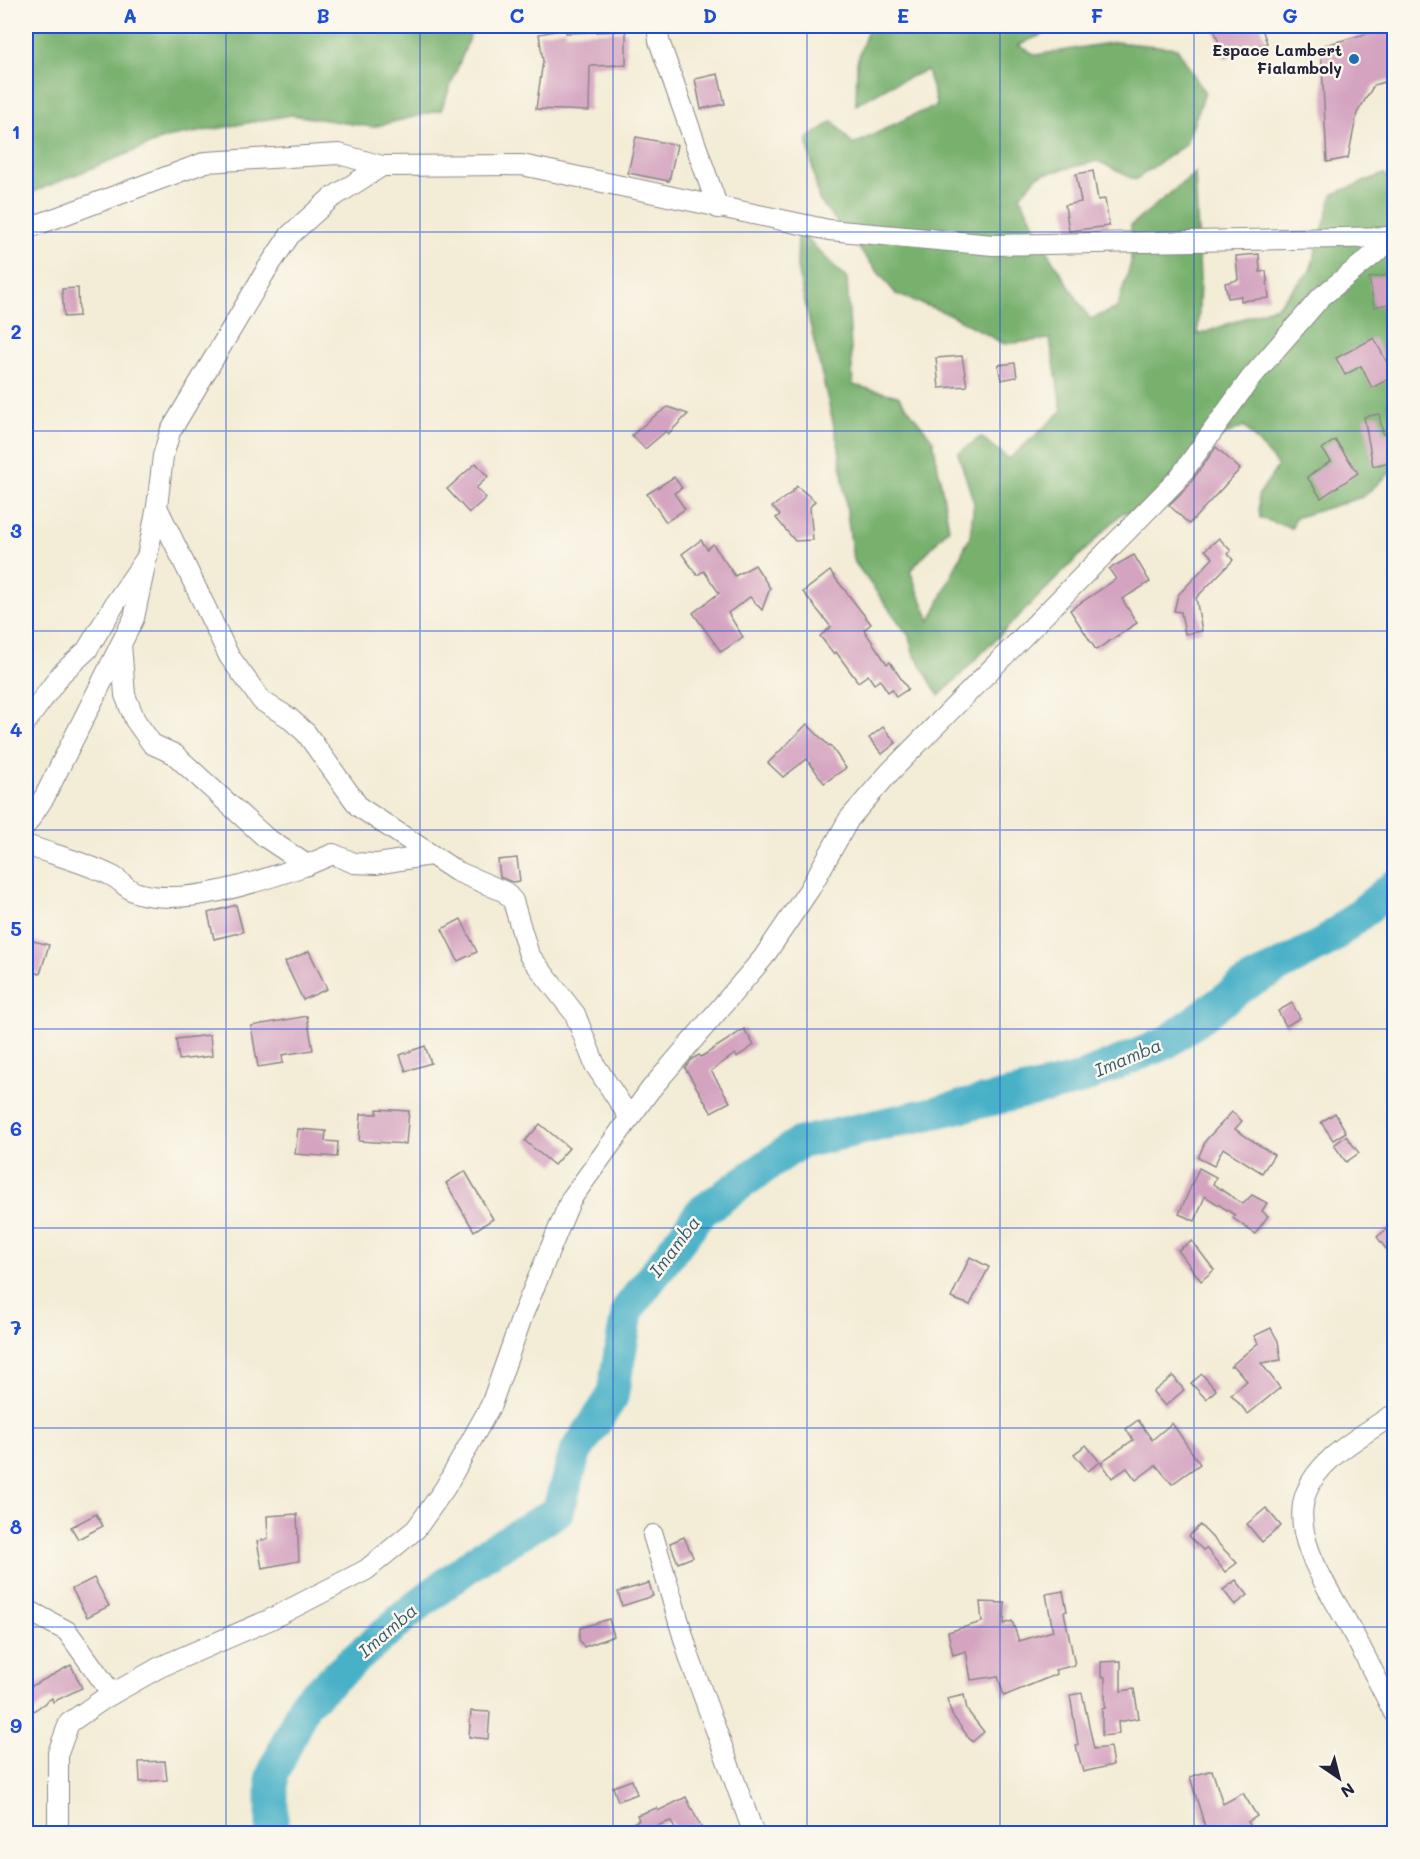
<svg xmlns="http://www.w3.org/2000/svg" width="1420" height="1859" font-family="Mali,sans-serif">
	<style>
		.forest { fill: #78b16e; stroke: #4d6a54; stroke-width: 1.5 }
		.lines { fill: none; stroke-linecap: round; stroke-linejoin: round }
		.river { stroke: #48b1c7; stroke-width: 33 }
		.building { fill: #d4a3c0 }
		.minor-casing { stroke: #8a8788; stroke-width: 22 }
		.minor { stroke: #fff; stroke-width: 20 }
		.grid { fill: none; stroke: #1d4ed8; stroke-width: 1.5; stroke-opacity: 0.55 }
		.poi-dot { fill: #1f6fb2; stroke: #fbf7ec; stroke-width: 2 }
		.labels { text-anchor: middle; stroke-width: 5; stroke-linejoin: round; paint-order: stroke }
		.poi-label { font-size: 16px; font-weight: bold; fill: #22223b; stroke: #fbf7ec; text-anchor: end }
		.water-label { font-size: 18px; font-style: italic; fill: #315b73; stroke: #fbf7ec }
		.neatline { fill: none; stroke: #1d4ed8; stroke-width: 2 }
		.grid-label { font-size: 20px; text-anchor: middle; font-weight: bold; fill: #1d4ed8 }
	</style>
	<rect width="100%" height="100%" fill="#fbf7ec"/>
	<filter id="ink" filterUnits="userSpaceOnUse"><feTurbulence type="fractalNoise" baseFrequency=".0167" numOctaves="2"/><feDisplacementMap in="SourceGraphic" scale="12" xChannelSelector="R" yChannelSelector="G"/><feConvolveMatrix kernelMatrix="1 2 1 2 8 2 1 2 1" color-interpolation-filters="sRGB"/></filter>
	<filter id="wash" filterUnits="userSpaceOnUse"><feTurbulence type="fractalNoise" baseFrequency=".008" numOctaves="4" result="noise"/><feDisplacementMap in="SourceGraphic" scale="24" xChannelSelector="R" yChannelSelector="G"/><feGaussianBlur stdDeviation="1.35" result="paint"/><feColorMatrix in="noise" values="0 0 0 0 0 0 0 0 0 0 0 0 0 0 0 0 0 1.4 0 .05"/><feComposite in="paint" operator="in"/></filter>
	<g filter="url(#wash)">
		<rect width="100%" height="100%" fill="#f3ecd6"/>
		<g class="forest">
			<path d="M 26,26 L 464,26 L 470,36 L 441,110 L 373,127 L 291,115 L 166,138 L 26,195 Z"/>
			<path d="M 869,26 L 1062,26 L 1018,45 L 1036,55 L 1115,42 L 1177,48 L 1205,93 L 1186,144 L 1135,180 L 1098,161 L 1039,175 L 1020,196 L 1051,258 L 1090,319 L 1117,308 L 1131,263 L 1131,225 L 1195,173 L 1200,279 L 1198,335 L 1277,306 L 1310,271 L 1333,194 L 1384,174 L 1394,186 L 1394,470 L 1362,497 L 1295,518 L 1292,528 L 1260,518 L 1258,496 L 1278,466 L 1244,426 L 1220,437 L 1150,509 L 1122,513 L 939,696 L 913,652 L 909,636 L 853,560 L 839,448 L 797,268 L 798,230 L 847,279 L 853,385 L 898,396 L 933,440 L 949,528 L 910,571 L 930,621 L 970,536 L 974,503 L 958,453 L 981,437 L 1009,459 L 1062,411 L 1050,339 L 1004,344 L 949,314 L 896,294 L 819,200 L 807,139 L 833,121 L 853,145 L 913,115 L 937,106 L 927,70 L 889,86 L 856,105 L 857,62 Z"/>
		</g>
		<g class="lines">
			<path class="river" d="M 272,1834 L 272,1776 L 305,1703 L 414,1608 L 482,1556 L 558,1511 L 575,1453 L 612,1397 L 628,1309 L 701,1212 L 799,1143 L 1074,1081 L 1166,1043 L 1244,985 L 1326,942 L 1394,886"/>
		</g>
		<g id="blocks">
			<g class="building">
				<path d="M 1213,26 L 1261,26 L 1267,43 L 1224,58 Z"/>
				<path d="M 1395,26 L 1395,79 L 1374,85 L 1357,113 L 1348,158 L 1327,162 L 1321,46 Z"/>
				<path d="M 566,29 L 566,33 L 626,31 L 626,65 L 590,66 L 589,111 L 536,109 L 543,61 L 539,34 Z"/>
				<path d="M 718,74 L 725,104 L 701,109 L 695,79 Z"/>
				<path d="M 636,137 L 677,145 L 669,181 L 628,173 Z"/>
				<path d="M 1093,171 L 1098,200 L 1105,199 L 1109,226 L 1069,231 L 1065,205 L 1081,202 L 1076,174 Z"/>
				<path d="M 1259,254 L 1260,272 L 1266,271 L 1269,298 L 1241,301 L 1241,296 L 1228,298 L 1225,283 L 1238,280 L 1236,256 Z"/>
				<path d="M 1395,274 L 1395,303 L 1374,307 L 1369,278 Z"/>
				<path d="M 78,288 L 79,316 L 64,317 L 62,289 Z"/>
				<path d="M 1374,338 L 1394,376 L 1372,388 L 1361,366 L 1345,375 L 1336,358 Z"/>
				<path d="M 962,356 L 967,386 L 939,388 L 936,358 Z"/>
				<path d="M 1015,363 L 1017,377 L 1001,380 L 998,365 Z"/>
				<path d="M 668,407 L 688,414 L 668,434 L 666,431 L 645,449 L 632,435 L 652,418 Z"/>
				<path d="M 1379,414 L 1383,434 L 1391,432 L 1395,461 L 1373,466 L 1364,417 Z"/>
				<path d="M 1335,440 L 1358,473 L 1321,498 L 1307,477 L 1331,461 L 1322,449 Z"/>
				<path d="M 1216,447 L 1240,469 L 1189,524 L 1169,505 L 1188,486 Z"/>
				<path d="M 476,463 L 488,477 L 476,488 L 486,498 L 469,513 L 447,489 Z"/>
				<path d="M 674,477 L 682,488 L 674,493 L 685,509 L 666,522 L 647,494 Z"/>
				<path d="M 797,486 L 815,501 L 810,507 L 813,540 L 795,541 L 776,518 L 780,515 L 772,507 L 791,493 Z"/>
				<path d="M 1219,538 L 1231,551 L 1228,554 L 1233,560 L 1196,598 L 1202,631 L 1185,634 L 1181,612 L 1174,611 L 1178,595 L 1213,558 L 1205,550 Z"/>
				<path d="M 701,540 L 707,549 L 713,544 L 735,576 L 755,565 L 770,588 L 762,610 L 750,597 L 728,613 L 743,637 L 721,652 L 693,613 L 719,593 L 704,571 L 697,575 L 682,554 Z"/>
				<path d="M 1134,555 L 1150,582 L 1122,599 L 1137,623 L 1096,650 L 1070,610 L 1116,579 L 1109,569 Z"/>
				<path d="M 830,571 L 871,624 L 864,630 L 887,664 L 890,662 L 908,689 L 896,697 L 892,689 L 888,692 L 880,680 L 874,684 L 868,675 L 858,682 L 836,652 L 834,654 L 820,636 L 831,627 L 803,592 Z"/>
				<path d="M 807,724 L 829,746 L 830,745 L 846,768 L 824,783 L 807,759 L 783,777 L 768,763 Z"/>
				<path d="M 883,727 L 896,743 L 882,754 L 869,738 Z"/>
				<path d="M 517,858 L 520,881 L 512,882 L 500,877 L 498,860 Z"/>
				<path d="M 236,905 L 243,932 L 214,939 L 208,913 Z"/>
				<path d="M 461,919 L 477,952 L 458,961 L 442,929 Z"/>
				<path d="M 26,939 L 49,945 L 40,974 L 26,970 Z"/>
				<path d="M 309,951 L 327,989 L 303,1000 L 285,962 Z"/>
				<path d="M 1292,1003 L 1300,1018 L 1286,1026 L 1278,1011 Z"/>
				<path d="M 307,1016 L 313,1050 L 282,1055 L 283,1063 L 258,1067 L 251,1026 Z"/>
				<path d="M 744,1029 L 754,1045 L 737,1057 L 735,1054 L 711,1071 L 730,1102 L 711,1112 L 685,1068 L 692,1059 L 699,1055 L 701,1057 Z"/>
				<path d="M 210,1035 L 212,1056 L 179,1060 L 176,1039 Z"/>
				<path d="M 425,1046 L 431,1063 L 406,1071 L 400,1055 Z"/>
				<path d="M 377,1109 L 409,1111 L 406,1144 L 359,1141 L 361,1114 L 377,1114 Z"/>
				<path d="M 1232,1112 L 1242,1121 L 1235,1129 L 1274,1155 L 1262,1173 L 1223,1148 L 1214,1166 L 1198,1158 L 1206,1140 Z"/>
				<path d="M 1335,1113 L 1346,1132 L 1333,1140 L 1321,1122 Z"/>
				<path d="M 540,1124 L 569,1148 L 554,1165 L 525,1141 Z"/>
				<path d="M 298,1129 L 326,1131 L 325,1141 L 338,1142 L 337,1157 L 295,1154 Z"/>
				<path d="M 1346,1136 L 1359,1153 L 1346,1162 L 1334,1145 Z"/>
				<path d="M 1199,1168 L 1216,1177 L 1213,1184 L 1243,1204 L 1252,1195 L 1267,1203 L 1262,1211 L 1268,1216 L 1255,1234 L 1233,1218 L 1235,1215 L 1205,1196 L 1195,1221 L 1179,1214 Z"/>
				<path d="M 465,1171 L 493,1219 L 474,1231 L 446,1183 Z"/>
				<path d="M 1388,1228 L 1395,1236 L 1395,1242 L 1386,1249 L 1377,1237 Z"/>
				<path d="M 1192,1241 L 1214,1270 L 1201,1281 L 1178,1250 Z"/>
				<path d="M 970,1257 L 989,1267 L 970,1305 L 951,1298 Z"/>
				<path d="M 1271,1328 L 1278,1341 L 1281,1360 L 1261,1363 L 1280,1388 L 1248,1414 L 1231,1394 L 1247,1381 L 1234,1366 L 1231,1366 L 1258,1343 L 1254,1336 Z"/>
				<path d="M 1202,1374 L 1216,1390 L 1206,1399 L 1191,1383 Z"/>
				<path d="M 1173,1376 L 1184,1390 L 1165,1406 L 1153,1392 Z"/>
				<path d="M 1138,1420 L 1152,1440 L 1172,1423 L 1200,1464 L 1172,1484 L 1156,1465 L 1136,1480 L 1127,1468 L 1112,1478 L 1101,1462 L 1133,1440 L 1126,1429 Z"/>
				<path d="M 1086,1445 L 1100,1462 L 1088,1471 L 1074,1454 Z"/>
				<path d="M 1266,1508 L 1281,1526 L 1262,1542 L 1247,1524 Z"/>
				<path d="M 96,1514 L 103,1526 L 78,1539 L 71,1527 Z"/>
				<path d="M 297,1514 L 299,1561 L 262,1568 L 257,1541 L 268,1539 L 267,1516 Z"/>
				<path d="M 1200,1525 L 1237,1563 L 1225,1572 L 1206,1548 L 1203,1550 L 1189,1536 Z"/>
				<path d="M 684,1537 L 693,1557 L 678,1563 L 670,1543 Z"/>
				<path d="M 94,1578 L 109,1606 L 87,1617 L 72,1589 Z"/>
				<path d="M 1236,1580 L 1248,1595 L 1235,1605 L 1223,1590 Z"/>
				<path d="M 649,1583 L 653,1596 L 622,1606 L 618,1592 Z"/>
				<path d="M 1063,1591 L 1067,1611 L 1064,1612 L 1075,1665 L 1055,1670 L 1057,1674 L 1004,1696 L 998,1676 L 971,1680 L 966,1651 L 953,1655 L 948,1632 L 982,1622 L 980,1602 L 1005,1603 L 1004,1624 L 1012,1621 L 1019,1641 L 1053,1631 L 1046,1594 Z"/>
				<path d="M 609,1619 L 614,1636 L 584,1647 L 579,1640 L 580,1628 Z"/>
				<path d="M 1121,1661 L 1121,1691 L 1134,1689 L 1139,1718 L 1118,1722 L 1119,1734 L 1102,1736 L 1102,1709 L 1105,1708 L 1105,1677 L 1101,1677 L 1101,1662 Z"/>
				<path d="M 71,1665 L 82,1688 L 53,1702 L 52,1698 L 32,1712 L 26,1704 L 26,1689 Z"/>
				<path d="M 1082,1693 L 1094,1749 L 1110,1747 L 1113,1765 L 1083,1772 L 1076,1746 L 1078,1745 L 1070,1695 Z"/>
				<path d="M 964,1695 L 967,1710 L 984,1732 L 972,1742 L 952,1715 L 947,1699 Z"/>
				<path d="M 471,1711 L 490,1712 L 488,1739 L 469,1737 Z"/>
				<path d="M 165,1761 L 167,1780 L 140,1782 L 139,1762 Z"/>
				<path d="M 1212,1770 L 1223,1804 L 1243,1793 L 1257,1816 L 1248,1822 L 1255,1833 L 1207,1833 L 1190,1777 Z"/>
				<path d="M 632,1780 L 637,1794 L 618,1801 L 613,1787 Z"/>
				<path d="M 686,1797 L 704,1833 L 677,1833 L 671,1821 L 635,1833 L 627,1833 L 625,1827 L 639,1820 L 637,1815 L 657,1808 L 658,1811 Z"/>
			</g>
		</g>
	</g>
	<g filter="url(#ink)">
		<use href="#blocks" fill-opacity="0" stroke="#8a8788" stroke-width="1.5"/>
		<g class="lines">
			<defs>
				<g id="minor">
					<path d="M 657,26 L 659,41 L 718,208"/>
					<path d="M 26,229 L 206,162 L 339,154 L 382,166 L 522,165 L 829,230 L 993,245 L 1394,237"/>
					<path d="M 157,507 L 229,656 L 262,701 L 288,717 L 306,733 L 359,807 L 456,871 L 505,892 L 513,901 L 529,955 L 575,1014 L 595,1065 L 630,1118"/>
					<path d="M 121,644 L 125,695 L 135,720 L 152,744 L 174,754 L 265,837 L 307,865 L 333,854 L 354,863 L 377,864 L 431,855"/>
					<path d="M 26,722 L 61,674 L 87,650 L 116,602 L 147,557 L 157,507 L 163,456 L 170,432 L 267,269 L 290,235 L 330,199 L 382,166"/>
					<path d="M 26,825 L 45,796 L 134,618 L 145,566"/>
					<path d="M 26,845 C 54,855 84,862 112,876 C 121,880 128,891 138,893 C 187,907 260,881 307,865"/>
					<path d="M 1394,1419 L 1389,1417 C 1361,1437 1319,1458 1306,1493 C 1290,1536 1328,1588 1348,1624 C 1364,1653 1379,1683 1394,1713"/>
					<path d="M 653,1535 L 690,1659 L 754,1834"/>
					<path d="M 26,1609 L 67,1631 L 112,1694"/>
					<path d="M 58,1834 L 58,1753 L 69,1723 L 105,1698 L 160,1667 L 269,1620 L 366,1570 L 416,1529 L 445,1488 L 491,1405 L 523,1314 L 571,1199 L 650,1090 L 763,958 L 809,890 L 849,819 L 889,773 L 1178,479 L 1250,379 L 1321,297 L 1394,238"/>
				</g>
			</defs>
			<use href="#minor" class="minor-casing"/>
			<use href="#minor" class="minor"/>
		</g>
	</g>
	<path class="grid" d="M 226,26 L 226,1834M 420,26 L 420,1834M 613,26 L 613,1834M 807,26 L 807,1834M 1000,26 L 1000,1834M 1194,26 L 1194,1834M 26,232 L 1394,232M 26,431 L 1394,431M 26,631 L 1394,631M 26,830 L 1394,830M 26,1029 L 1394,1029M 26,1228 L 1394,1228M 26,1428 L 1394,1428M 26,1627 L 1394,1627"/>
	<circle class="poi-dot" cx="1354" cy="59" r="6"/>
	<g class="labels">
		<g class="poi-label">
			<text x="1342" y="56">Espace Lambert<tspan x="1342" dy="18">Fialamboly</tspan></text>
		</g>
		<g class="water-label">
			<text transform="translate(1128 1058) rotate(-23)" y="6">Imamba</text>
			<text transform="translate(675 1247) rotate(-53)" y="6">Imamba</text>
			<text transform="translate(388 1631) rotate(-41)" y="6">Imamba</text>
		</g>
	</g>
	<rect width="1420" height="1859" fill="none" stroke="#fbf7ec" stroke-width="66"/>
	<g transform="translate(1339 1778) rotate(145)" stroke="#fbf7ec" stroke-width="4.5" paint-order="stroke">
	<path d="M0-4.5L10 22L0 15L-10 22Z" fill="#22223b"/>
	<text y="-9" font-size="16" font-weight="bold" text-anchor="middle" fill="#22223b">N</text>
	</g>
	<rect x="33" y="33" width="1354" height="1793" class="neatline"/>
	<g class="grid-label">
		<text x="130" y="23">A</text>
		<text x="323" y="23">B</text>
		<text x="517" y="23">C</text>
		<text x="710" y="23">D</text>
		<text x="903" y="23">E</text>
		<text x="1097" y="23">F</text>
		<text x="1290" y="23">G</text>
		<text x="16" y="139">1</text>
		<text x="16" y="339">2</text>
		<text x="16" y="538">3</text>
		<text x="16" y="737">4</text>
		<text x="16" y="936">5</text>
		<text x="16" y="1136">6</text>
		<text x="16" y="1335">7</text>
		<text x="16" y="1534">8</text>
		<text x="16" y="1733">9</text>
	</g>
</svg>
